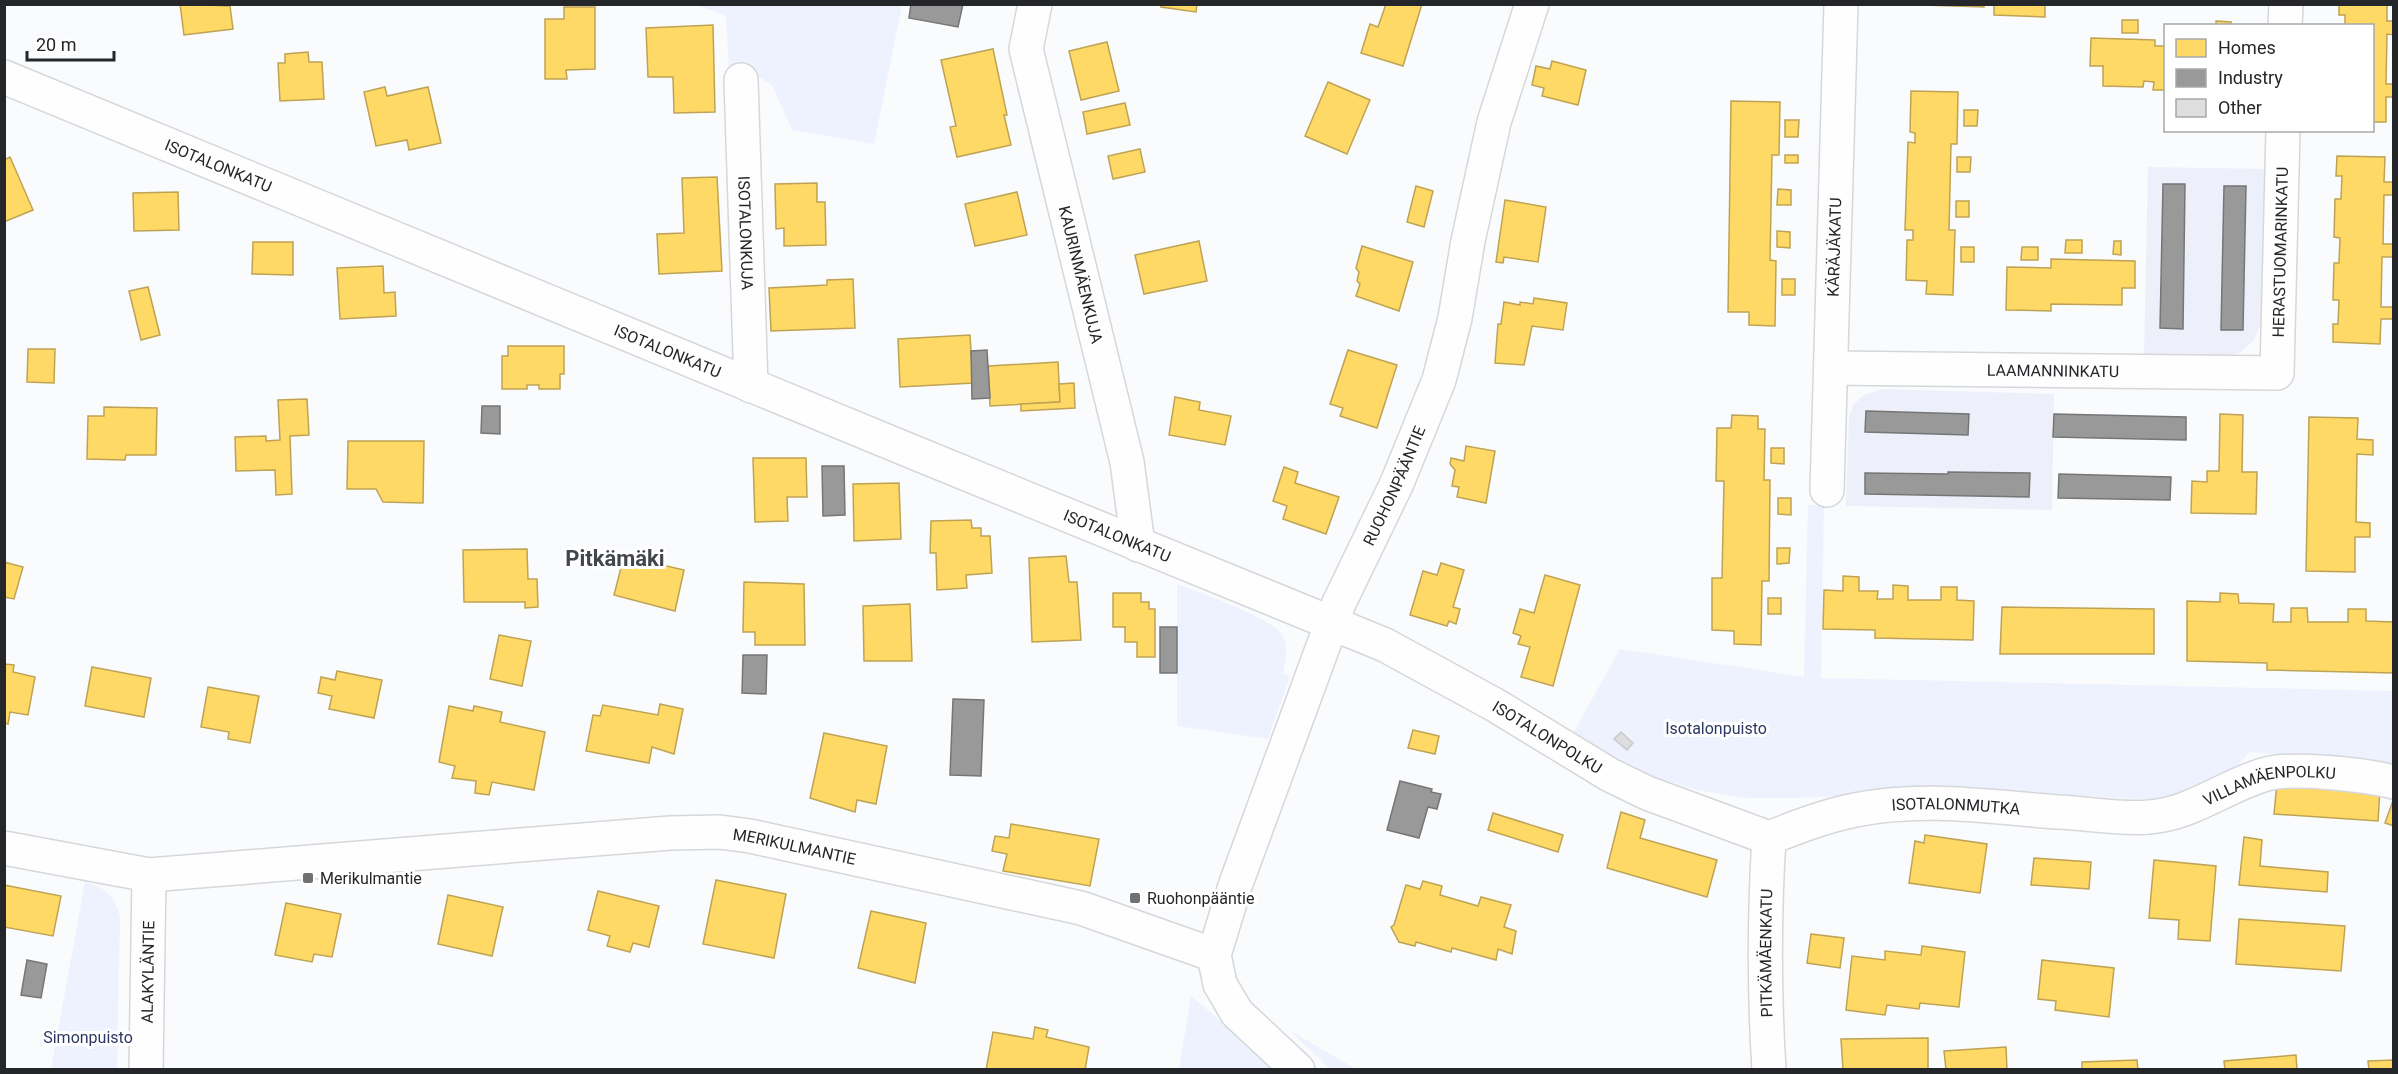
<svg xmlns="http://www.w3.org/2000/svg" width="2398" height="1074" font-family="Roboto,sans-serif">
	<style>
		.built { fill: #edf0fa }
		.green { fill: #edf2fe }
		.homes { fill: #ffd966; stroke: #bea354; stroke-width: 1.5 }
		.industry { fill: #999; stroke: #767677; stroke-width: 1.5 }
		.building { fill: #dedede; stroke: #c8cac9; stroke-width: 1.5 }
		.lines { fill: none; stroke-linecap: round; stroke-linejoin: round }
		.minor-casing { stroke: #d6d7da; stroke-width: 36 }
		.minor { stroke: #fefeff; stroke-width: 33 }
		.poi-dot { fill: #707173; stroke: #fff; stroke-width: 2 }
		.labels { text-anchor: middle; stroke-width: 6; stroke-linejoin: round; paint-order: stroke }
		.street-label { font-size: 16px; fill: #252629; stroke: #fff }
		.park-label { font-size: 16px; fill: #2d3861; stroke: #fff }
		.poi-label { font-size: 16px; fill: #252629; stroke: #fff; text-anchor: start }
		.district-label { font-size: 22px; font-weight: bold; fill: #44464d; stroke: #fff }
	</style>
	<rect width="100%" height="100%" fill="#fafbfd"/>
	<g class="built">
		<path d="M 2148,167 L 2265,169 L 2261,324 L 2254,340 L 2241,352 L 2234,355 L 2226,358 L 2144,356 Z"/>
		<path d="M 1883,389 L 2054,394 L 2052,510 L 1846,506 L 1849,417 L 1854,404 L 1864,395 Z"/>
	</g>
	<g class="green">
		<path d="M 697,5 L 902,5 L 874,144 L 792,130 L 772,85 L 753,73 L 729,72 L 726,16 Z"/>
		<path d="M 1808,505 L 1824,505 L 1821,678 L 2393,691 L 2393,764 L 2249,752 L 2233,773 L 2222,782 L 2159,800 L 2020,793 L 1908,793 L 1797,798 L 1747,798 L 1697,790 L 1650,776 L 1605,754 L 1572,735 L 1620,649 L 1804,677 Z"/>
		<path d="M 1177,584 C 1200,593 1272,617 1283,636 C 1289,646 1285,663 1283,674 L 1290,676 L 1268,739 L 1177,726 Z"/>
		<path d="M 85,882 C 105,887 116,897 120,918 L 117,1069 L 51,1069 Z"/>
		<path d="M 1191,996 L 1237,1035 L 1274,1070 L 1179,1070 Z"/>
		<path d="M 1289,1030 L 1356,1069 L 1330,1069 Z"/>
	</g>
	<g class="homes">
		<path d="M 180,4 L 230,6 L 233,29 L 184,35 Z"/>
		<path d="M 1161,4 L 1197,4 L 1196,12 L 1161,7 Z"/>
		<path d="M 1386,4 L 1422,4 L 1403,66 L 1361,53 L 1370,24 L 1378,27 Z"/>
		<path d="M 1893,4 L 1984,4 L 1984,7 Z"/>
		<path d="M 1994,4 L 2045,4 L 2045,17 L 1994,15 Z"/>
		<path d="M 2339,4 L 2387,4 L 2387,21 L 2394,21 L 2394,35 L 2387,34 L 2386,84 L 2394,84 L 2394,97 L 2386,97 L 2386,122 L 2372,122 L 2372,26 L 2345,26 L 2345,15 L 2339,15 Z"/>
		<path d="M 564,7 L 595,7 L 595,69 L 566,70 L 567,79 L 545,79 L 545,19 L 564,19 Z"/>
		<rect x="2122" y="20" width="16" height="13"/>
		<path d="M 2216,21 L 2231,22 L 2231,26 L 2216,26 Z"/>
		<path d="M 713,25 L 715,112 L 674,113 L 673,77 L 648,77 L 646,28 Z"/>
		<path d="M 2091,38 L 2155,40 L 2155,46 L 2166,46 L 2166,90 L 2153,90 L 2154,82 L 2144,81 L 2143,87 L 2103,86 L 2103,66 L 2090,66 Z"/>
		<path d="M 1107,42 L 1119,91 L 1081,100 L 1069,51 Z"/>
		<path d="M 993,49 L 1007,115 L 1004,115 L 1011,145 L 957,157 L 950,127 L 956,126 L 941,60 Z"/>
		<path d="M 308,52 L 309,62 L 322,62 L 324,99 L 280,101 L 278,63 L 285,63 L 285,54 Z"/>
		<path d="M 1552,61 L 1586,70 L 1578,105 L 1542,96 L 1544,88 L 1532,85 L 1536,66 L 1550,69 Z"/>
		<path d="M 1328,82 L 1370,100 L 1347,154 L 1305,136 Z"/>
		<path d="M 385,87 L 387,96 L 428,87 L 441,143 L 409,150 L 407,140 L 376,146 L 364,92 Z"/>
		<path d="M 1911,91 L 1958,92 L 1957,144 L 1951,144 L 1949,230 L 1955,230 L 1953,295 L 1926,294 L 1927,281 L 1906,280 L 1907,240 L 1913,240 L 1913,230 L 1905,230 L 1908,142 L 1915,143 L 1915,133 L 1910,132 Z"/>
		<path d="M 1731,101 L 1780,102 L 1779,155 L 1772,155 L 1770,260 L 1776,261 L 1775,326 L 1749,325 L 1749,312 L 1728,312 Z"/>
		<path d="M 1125,103 L 1130,125 L 1087,134 L 1083,112 Z"/>
		<path d="M 1964,110 L 1978,110 L 1977,126 L 1964,126 Z"/>
		<path d="M 1785,120 L 1799,120 L 1798,137 L 1785,137 Z"/>
		<path d="M 1140,149 L 1145,172 L 1113,179 L 1108,156 Z"/>
		<rect x="1785" y="155" width="13" height="8"/>
		<path d="M 2337,156 L 2385,157 L 2384,182 L 2394,182 L 2394,195 L 2384,195 L 2383,244 L 2394,244 L 2394,257 L 2382,257 L 2381,307 L 2394,307 L 2394,319 L 2381,319 L 2380,344 L 2333,342 L 2333,324 L 2338,324 L 2339,300 L 2333,300 L 2334,263 L 2339,263 L 2340,238 L 2334,237 L 2335,199 L 2341,199 L 2342,176 L 2336,176 Z"/>
		<path d="M 10,157 L 33,210 L 4,222 L 4,160 Z"/>
		<path d="M 1957,157 L 1971,157 L 1970,172 L 1957,172 Z"/>
		<path d="M 717,177 L 722,271 L 659,274 L 657,234 L 684,233 L 682,178 Z"/>
		<path d="M 817,183 L 817,202 L 825,202 L 826,245 L 784,246 L 784,228 L 776,229 L 775,184 Z"/>
		<path d="M 1416,186 L 1433,191 L 1424,227 L 1407,222 Z"/>
		<path d="M 1778,189 L 1791,190 L 1791,205 L 1777,205 Z"/>
		<path d="M 178,192 L 179,230 L 134,231 L 133,193 Z"/>
		<path d="M 1017,192 L 1027,235 L 975,246 L 965,204 Z"/>
		<path d="M 1505,200 L 1546,207 L 1538,262 L 1504,257 L 1503,263 L 1496,262 Z"/>
		<rect x="1956" y="201" width="13" height="16"/>
		<path d="M 1777,231 L 1790,232 L 1790,248 L 1777,247 Z"/>
		<path d="M 2066,240 L 2082,240 L 2082,253 L 2065,253 Z"/>
		<path d="M 1199,241 L 1207,281 L 1144,294 L 1135,255 Z"/>
		<path d="M 2114,241 L 2121,241 L 2121,255 L 2113,254 Z"/>
		<path d="M 253,242 L 293,242 L 293,275 L 252,274 Z"/>
		<path d="M 1362,246 L 1413,262 L 1399,311 L 1356,296 L 1360,284 L 1357,281 L 1359,272 L 1356,268 Z"/>
		<rect x="1961" y="247" width="13" height="15"/>
		<path d="M 2022,247 L 2038,247 L 2038,260 L 2021,260 Z"/>
		<path d="M 2051,259 L 2135,261 L 2135,288 L 2122,288 L 2122,305 L 2051,304 L 2051,311 L 2006,310 L 2007,267 L 2051,268 Z"/>
		<path d="M 383,266 L 384,293 L 395,292 L 396,316 L 340,319 L 337,268 Z"/>
		<path d="M 853,279 L 855,328 L 771,331 L 769,288 L 827,285 L 827,280 Z"/>
		<rect x="1782" y="279" width="13" height="16"/>
		<path d="M 148,287 L 160,335 L 141,340 L 129,291 Z"/>
		<path d="M 1534,298 L 1567,303 L 1563,330 L 1532,326 L 1524,365 L 1495,363 L 1498,324 L 1501,324 L 1504,302 L 1520,305 L 1520,302 L 1533,304 Z"/>
		<path d="M 970,335 L 973,383 L 900,387 L 898,339 Z"/>
		<path d="M 508,346 L 564,346 L 564,374 L 560,374 L 560,389 L 539,389 L 539,385 L 527,385 L 527,389 L 502,389 L 502,356 L 508,356 Z"/>
		<path d="M 28,349 L 55,349 L 54,383 L 27,382 Z"/>
		<path d="M 1348,350 L 1397,365 L 1377,428 L 1340,416 L 1343,408 L 1330,404 Z"/>
		<path d="M 1058,362 L 1060,402 L 990,406 L 988,366 Z"/>
		<path d="M 1074,383 L 1075,408 L 1021,411 L 1021,404 L 1060,402 L 1059,384 Z"/>
		<path d="M 1175,397 L 1200,402 L 1199,410 L 1231,416 L 1225,445 L 1169,435 Z"/>
		<path d="M 307,399 L 309,435 L 290,436 L 292,494 L 276,495 L 275,470 L 236,471 L 235,437 L 266,436 L 266,441 L 280,440 L 278,400 Z"/>
		<path d="M 104,407 L 157,408 L 156,455 L 126,455 L 125,460 L 87,459 L 88,416 L 104,416 Z"/>
		<path d="M 2220,414 L 2243,415 L 2242,472 L 2257,472 L 2256,514 L 2191,513 L 2192,481 L 2207,482 L 2207,471 L 2219,471 Z"/>
		<path d="M 1732,415 L 1758,416 L 1758,429 L 1765,429 L 1764,480 L 1770,480 L 1769,581 L 1762,581 L 1761,645 L 1734,644 L 1734,631 L 1712,630 L 1712,578 L 1722,578 L 1724,481 L 1716,481 L 1717,428 L 1731,428 Z"/>
		<path d="M 2309,417 L 2358,418 L 2357,439 L 2373,440 L 2373,455 L 2357,454 L 2356,522 L 2370,523 L 2370,537 L 2355,537 L 2355,572 L 2306,571 Z"/>
		<path d="M 348,441 L 424,441 L 423,503 L 383,502 L 376,489 L 347,489 Z"/>
		<path d="M 1466,446 L 1495,451 L 1486,503 L 1457,497 L 1459,487 L 1452,486 L 1455,470 L 1450,464 L 1451,458 L 1464,461 Z"/>
		<path d="M 1771,448 L 1784,448 L 1784,464 L 1771,463 Z"/>
		<path d="M 753,458 L 806,458 L 807,497 L 787,497 L 788,521 L 755,522 Z"/>
		<path d="M 1284,467 L 1298,472 L 1295,483 L 1339,497 L 1326,534 L 1283,519 L 1287,506 L 1273,501 Z"/>
		<path d="M 899,483 L 901,539 L 854,541 L 853,484 Z"/>
		<path d="M 1778,498 L 1791,498 L 1791,515 L 1778,514 Z"/>
		<path d="M 971,520 L 972,528 L 981,528 L 981,536 L 990,536 L 992,573 L 966,575 L 967,588 L 937,590 L 936,553 L 930,553 L 931,521 Z"/>
		<path d="M 1777,548 L 1790,548 L 1789,563 L 1777,564 Z"/>
		<path d="M 527,549 L 528,579 L 537,579 L 538,607 L 525,608 L 525,602 L 464,602 L 463,550 Z"/>
		<path d="M 624,556 L 684,570 L 675,611 L 614,595 Z"/>
		<path d="M 1066,556 L 1069,582 L 1077,582 L 1081,640 L 1032,642 L 1029,558 Z"/>
		<path d="M 4,562 L 23,567 L 14,599 L 4,597 Z"/>
		<path d="M 1441,563 L 1464,570 L 1453,607 L 1460,609 L 1456,624 L 1449,621 L 1447,626 L 1410,615 L 1423,571 L 1437,575 Z"/>
		<path d="M 1545,575 L 1580,585 L 1553,686 L 1521,677 L 1530,647 L 1518,644 L 1521,636 L 1513,633 L 1520,609 L 1534,613 Z"/>
		<path d="M 1843,576 L 1859,577 L 1859,591 L 1878,591 L 1877,599 L 1893,599 L 1893,585 L 1908,586 L 1908,600 L 1941,600 L 1941,587 L 1957,587 L 1957,600 L 1974,601 L 1973,640 L 1875,638 L 1875,630 L 1823,629 L 1824,590 L 1843,591 Z"/>
		<path d="M 744,582 L 804,584 L 805,645 L 755,645 L 755,632 L 743,632 Z"/>
		<path d="M 1113,593 L 1141,593 L 1141,602 L 1149,602 L 1149,609 L 1155,609 L 1155,657 L 1137,657 L 1137,642 L 1125,642 L 1125,627 L 1113,627 Z"/>
		<path d="M 2220,593 L 2238,594 L 2239,603 L 2274,604 L 2273,622 L 2291,622 L 2291,608 L 2307,608 L 2308,622 L 2348,622 L 2348,609 L 2366,609 L 2366,621 L 2394,622 L 2394,673 L 2267,670 L 2267,663 L 2187,661 L 2187,601 L 2220,602 Z"/>
		<rect x="1768" y="598" width="13" height="16"/>
		<path d="M 910,604 L 912,661 L 864,661 L 863,606 Z"/>
		<path d="M 2002,607 L 2154,609 L 2154,654 L 2000,654 Z"/>
		<path d="M 499,635 L 531,641 L 522,686 L 490,679 Z"/>
		<path d="M 4,664 L 14,665 L 13,672 L 35,677 L 28,715 L 10,712 L 8,724 L 4,723 Z"/>
		<path d="M 92,667 L 151,678 L 144,717 L 85,706 Z"/>
		<path d="M 337,671 L 382,680 L 374,718 L 329,709 L 332,696 L 318,693 L 321,677 L 335,680 Z"/>
		<path d="M 208,687 L 259,696 L 250,743 L 228,739 L 229,732 L 201,727 Z"/>
		<path d="M 660,704 L 683,709 L 674,754 L 652,747 L 649,763 L 586,751 L 593,715 L 600,716 L 603,705 L 658,715 Z"/>
		<path d="M 449,706 L 473,711 L 474,706 L 502,712 L 500,722 L 545,732 L 534,790 L 492,782 L 489,795 L 475,793 L 476,781 L 452,778 L 455,766 L 439,762 Z"/>
		<path d="M 1413,730 L 1439,736 L 1435,754 L 1408,748 Z"/>
		<path d="M 824,733 L 887,746 L 876,804 L 857,800 L 855,812 L 810,798 Z"/>
		<path d="M 2277,783 L 2380,789 L 2378,821 L 2274,814 Z"/>
		<path d="M 2394,798 L 2394,826 L 2385,823 Z"/>
		<path d="M 1621,812 L 1645,820 L 1640,838 L 1717,860 L 1707,897 L 1607,868 Z"/>
		<path d="M 1493,813 L 1563,835 L 1558,852 L 1488,830 Z"/>
		<path d="M 1011,824 L 1099,839 L 1090,886 L 1003,871 L 1007,854 L 992,851 L 995,836 L 1009,838 Z"/>
		<path d="M 1925,835 L 1987,844 L 1980,893 L 1909,883 L 1915,841 L 1924,843 Z"/>
		<path d="M 2244,837 L 2262,840 L 2260,866 L 2328,872 L 2327,892 L 2239,885 Z"/>
		<path d="M 2034,858 L 2091,862 L 2089,889 L 2031,885 Z"/>
		<path d="M 2154,860 L 2216,866 L 2210,941 L 2178,939 L 2179,920 L 2149,918 Z"/>
		<path d="M 716,880 L 786,894 L 774,958 L 703,944 Z"/>
		<path d="M 1423,881 L 1442,886 L 1440,895 L 1478,906 L 1481,897 L 1511,905 L 1504,927 L 1516,931 L 1512,954 L 1498,949 L 1496,960 L 1452,948 L 1451,952 L 1416,942 L 1415,946 L 1399,942 L 1391,927 L 1394,925 L 1406,885 L 1420,889 Z"/>
		<path d="M 4,885 L 61,896 L 53,936 L 4,927 Z"/>
		<path d="M 598,891 L 659,906 L 649,947 L 633,943 L 630,952 L 607,946 L 610,936 L 588,930 Z"/>
		<path d="M 448,895 L 503,907 L 492,956 L 438,944 Z"/>
		<path d="M 286,903 L 341,914 L 332,957 L 314,954 L 312,962 L 275,955 Z"/>
		<path d="M 871,911 L 926,923 L 915,983 L 858,968 Z"/>
		<path d="M 2239,919 L 2345,926 L 2341,971 L 2236,964 Z"/>
		<path d="M 1811,934 L 1844,938 L 1840,968 L 1807,963 Z"/>
		<path d="M 1922,946 L 1965,952 L 1959,1007 L 1920,1003 L 1919,1009 L 1887,1005 L 1885,1015 L 1846,1010 L 1852,956 L 1885,960 L 1885,951 L 1921,955 Z"/>
		<path d="M 2042,960 L 2114,968 L 2109,1017 L 2055,1010 L 2056,1001 L 2038,999 Z"/>
		<path d="M 1035,1027 L 1048,1030 L 1046,1037 L 1089,1047 L 1085,1070 L 986,1070 L 993,1032 L 1033,1039 Z"/>
		<path d="M 1928,1038 L 1928,1070 L 1843,1070 L 1841,1039 Z"/>
		<path d="M 2006,1047 L 2007,1070 L 1946,1070 L 1944,1051 Z"/>
		<path d="M 2296,1055 L 2297,1070 L 2225,1070 L 2224,1061 Z"/>
		<path d="M 2137,1060 L 2138,1070 L 2082,1070 L 2082,1062 Z"/>
		<path d="M 2394,1060 L 2394,1070 L 2369,1070 L 2368,1061 Z"/>
	</g>
	<g class="industry">
		<path d="M 911,4 L 963,4 L 958,27 L 909,18 Z"/>
		<path d="M 2163,184 L 2185,184 L 2183,329 L 2160,328 Z"/>
		<path d="M 2224,186 L 2246,186 L 2243,330 L 2221,330 Z"/>
		<path d="M 987,350 L 990,398 L 972,399 L 971,351 Z"/>
		<path d="M 482,406 L 500,406 L 500,434 L 481,433 Z"/>
		<path d="M 1866,411 L 1969,414 L 1968,435 L 1865,432 Z"/>
		<path d="M 2054,414 L 2186,417 L 2186,440 L 2053,437 Z"/>
		<path d="M 822,466 L 844,466 L 845,515 L 823,516 Z"/>
		<path d="M 1948,472 L 2030,473 L 2029,497 L 1865,494 L 1865,473 L 1948,474 Z"/>
		<path d="M 2059,474 L 2171,477 L 2170,500 L 2058,498 Z"/>
		<rect x="1160" y="627" width="17" height="46"/>
		<path d="M 743,655 L 767,655 L 766,694 L 742,693 Z"/>
		<path d="M 953,699 L 984,700 L 981,776 L 950,775 Z"/>
		<path d="M 1400,781 L 1432,789 L 1431,792 L 1441,794 L 1437,809 L 1428,807 L 1419,838 L 1387,830 Z"/>
		<path d="M 27,960 L 47,964 L 41,998 L 21,995 Z"/>
	</g>
	<path class="building" d="M 1621,732 L 1633,743 L 1627,750 L 1614,739 Z"/>
	<g class="lines">
		<defs>
			<g id="minor">
				<path id="s1" d="M 1035,4 L 1026,49 L 1127,462 L 1138,545"/>
				<path d="M 2285,26 L 2286,4"/>
				<path id="s2" d="M 4,77 L 913,452 L 1385,645 L 1495,705 L 1610,775 L 1647,793 L 1769,838"/>
				<path id="s3" d="M 741,80 L 751,386"/>
				<path id="s4" d="M 1831,368 L 2277,373 L 2283,130"/>
				<path id="s5" d="M 1827,490 L 1841,4"/>
				<path id="s6" d="M 1769,838 C 1797,827 1825,816 1855,810 C 1922,796 1991,807 2058,812 C 2085,813 2124,820 2149,817 C 2191,814 2224,787 2263,775 C 2289,766 2366,775 2394,782"/>
				<path id="s7" d="M 4,848 L 149,875 L 670,833 L 720,832 L 750,836 L 1081,908 L 1214,955"/>
				<path id="s8" d="M 146,1070 L 149,875"/>
				<path id="s9" d="M 1298,1070 L 1237,1013 L 1220,984 L 1214,955 L 1235,886 L 1339,603 L 1397,483 L 1439,380 L 1455,318 L 1468,241 L 1494,122 L 1532,4"/>
				<path id="s10" d="M 1769,1070 C 1764,990 1764,917 1769,838"/>
			</g>
		</defs>
		<use href="#minor" class="minor-casing"/>
		<use href="#minor" class="minor"/>
	</g>
	<g class="poi-dot">
		<rect x="302" y="872" width="12" height="12" rx="3"/>
		<rect x="1129" y="892" width="12" height="12" rx="3"/>
	</g>
	<g class="labels">
		<g class="street-label">
			<text dy="6" stroke="none"><textPath href="#s2" startOffset="232">ISOTALONKATU</textPath></text>
			<text dy="6" stroke="none"><textPath href="#s3" startOffset="153">ISOTALONKUJA</textPath></text>
			<text dy="6" stroke="none"><textPath href="#s5" startOffset="243">KÄRÄJÄKATU</textPath></text>
			<text dy="6" stroke="none"><textPath href="#s4" startOffset="567">HERASTUOMARINKATU</textPath></text>
			<text dy="6" stroke="none"><textPath href="#s1" startOffset="278">KAURINMÄENKUJA</textPath></text>
			<text dy="6" stroke="none"><textPath href="#s2" startOffset="718">ISOTALONKATU</textPath></text>
			<text dy="6" stroke="none"><textPath href="#s4" startOffset="222">LAAMANNINKATU</textPath></text>
			<text dy="6" stroke="none"><textPath href="#s9" startOffset="650">RUOHONPÄÄNTIE</textPath></text>
			<text dy="6" stroke="none"><textPath href="#s2" startOffset="1204">ISOTALONKATU</textPath></text>
			<text dy="6" stroke="none"><textPath href="#s2" startOffset="1680">ISOTALONPOLKU</textPath></text>
			<text dy="6" stroke="none"><textPath href="#s6" startOffset="512">VILLAMÄENPOLKU</textPath></text>
			<text dy="6" stroke="none"><textPath href="#s6" startOffset="192">ISOTALONMUTKA</textPath></text>
			<text dy="6" stroke="none"><textPath href="#s7" startOffset="796">MERIKULMANTIE</textPath></text>
			<text dy="6" stroke="none"><textPath href="#s10" startOffset="117">PITKÄMÄENKATU</textPath></text>
			<text dy="6" stroke="none"><textPath href="#s8" startOffset="98">ALAKYLÄNTIE</textPath></text>
		</g>
		<g class="park-label">
			<text x="1716" y="734">Isotalonpuisto</text>
			<text x="88" y="1043">Simonpuisto</text>
		</g>
		<g class="poi-label">
			<text x="320" y="884">Merikulmantie</text>
			<text x="1147" y="904">Ruohonpääntie</text>
		</g>
		<g class="district-label">
			<text x="615" y="566">Pitkämäki</text>
		</g>
	</g>
	<rect width="2398" height="1074" fill="none" stroke="#252629" stroke-width="12"/>
	<rect x="2164" y="24" width="210" height="108" fill="#ffffff" stroke="#a8a8a9" stroke-width="1.5"/>
	<rect x="2176" y="39" width="30" height="18" fill="#ffd966" stroke="#a8a8a9" stroke-width="1.5"/>
	<text x="2218" y="54" font-size="18" fill="#252629">Homes</text>
	<rect x="2176" y="69" width="30" height="18" fill="#999999" stroke="#a8a8a9" stroke-width="1.5"/>
	<text x="2218" y="84" font-size="18" fill="#252629">Industry</text>
	<rect x="2176" y="99" width="30" height="18" fill="#dedede" stroke="#a8a8a9" stroke-width="1.5"/>
	<text x="2218" y="114" font-size="18" fill="#252629">Other</text>
	<path d="M27 51v9h87v-9" fill="none" stroke="#252629" stroke-width="3"/>
	<text x="36" y="51" font-size="18" fill="#252629" stroke="#ffffff" stroke-width="4.5" paint-order="stroke">20 m</text>
</svg>
